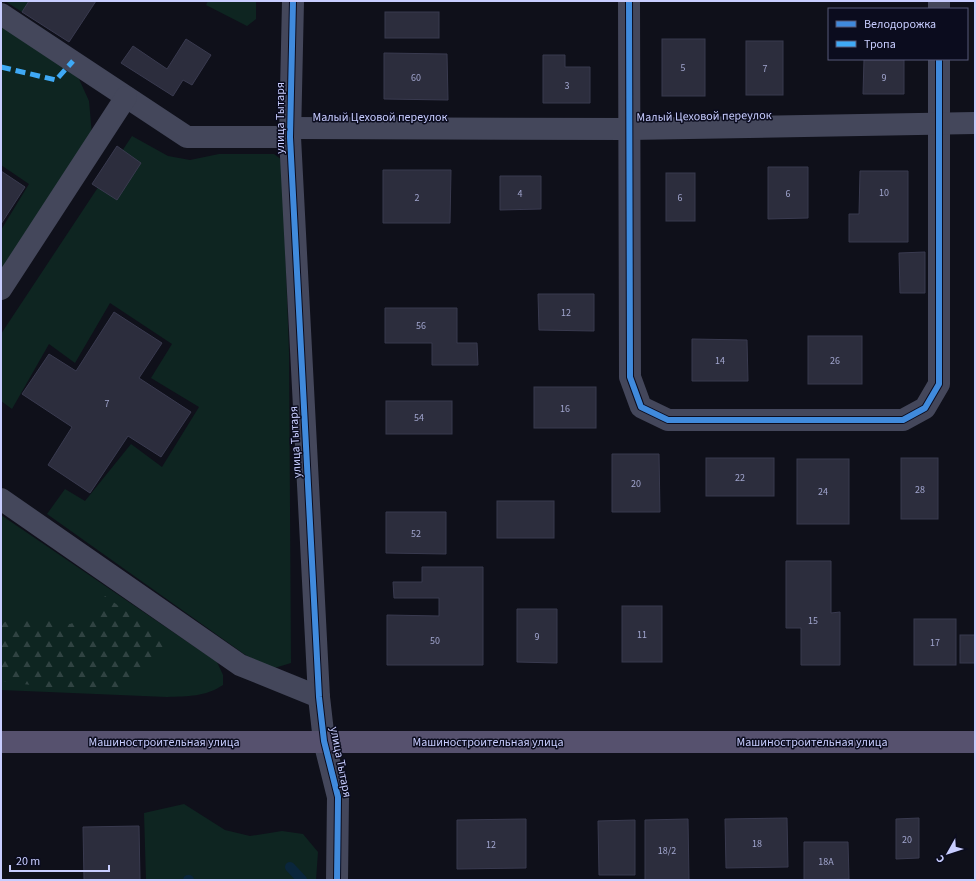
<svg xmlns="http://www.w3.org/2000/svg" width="976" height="881" font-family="'Source Sans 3',sans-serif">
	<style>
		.grass { fill: #0e2521 }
		.forest { fill: url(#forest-firs) }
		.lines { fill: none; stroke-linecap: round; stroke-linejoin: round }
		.stream { stroke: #0a263c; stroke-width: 10 }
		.building { fill: #2c2d3d; stroke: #393a4f }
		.minor { stroke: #44475b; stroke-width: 22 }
		.major { stroke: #56516e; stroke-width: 22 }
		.quiet { stroke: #3fa9f5; stroke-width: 5; stroke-dasharray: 10 5; stroke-linecap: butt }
		.cycleway-casing { stroke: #0b0c1e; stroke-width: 8 }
		.cycleway { stroke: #408adc; stroke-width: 6 }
		.labels { text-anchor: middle; stroke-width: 3; stroke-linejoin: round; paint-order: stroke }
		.number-label { font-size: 10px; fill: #a1a5ce }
		.street-label { font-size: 12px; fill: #c8cdff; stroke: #0b0c1e }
	</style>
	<defs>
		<pattern id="forest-firs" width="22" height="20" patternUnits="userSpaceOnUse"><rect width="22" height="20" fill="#0e2521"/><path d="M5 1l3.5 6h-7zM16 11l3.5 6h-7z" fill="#304342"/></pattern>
	</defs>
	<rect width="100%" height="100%" fill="#0f101a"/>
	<g class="grass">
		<path d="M 5,1 L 29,1 L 22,12 Z"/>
		<path d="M 208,1 L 256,1 L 256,19 L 247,26 L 206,5 Z"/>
		<path d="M 1,25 L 61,62 L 79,79 L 89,101 L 92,135 L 1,277 L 1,230 L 29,184 L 1,165 Z"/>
		<path d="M 132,136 L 168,156 L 190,160 L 219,154 L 274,154 L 282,160 L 289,352 L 291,663 L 271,669 L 244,654 L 47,514 L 65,489 L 85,501 L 131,444 L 162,467 L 199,407 L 151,378 L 172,344 L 110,303 L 75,363 L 49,344 L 12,409 L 1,401 L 1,334 Z"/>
		<path d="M 1,515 L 217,662 L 223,675 L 223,685 C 205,697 188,696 167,697 L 1,690 Z"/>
		<path d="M 184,804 L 225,830 L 250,836 L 282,831 L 303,834 L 318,852 L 316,880 L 146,880 L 144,813 Z"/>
	</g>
	<path class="forest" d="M 105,596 L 167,641 L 154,661 L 126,688 L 46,687 L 1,681 L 1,624 L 9,620 L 47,620 L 70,624 L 92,615 Z"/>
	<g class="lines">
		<g class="stream">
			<path d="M 290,867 L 302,880"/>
			<path d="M 188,880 L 189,880"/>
		</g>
	</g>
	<g class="building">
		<path d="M 29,1 L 96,1 L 69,42 L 22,12 Z"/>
		<rect x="385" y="12" width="54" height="26"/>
		<path d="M 186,39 L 211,55 L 192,85 L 183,80 L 173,96 L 121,63 L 133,46 L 167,69 Z"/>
		<rect x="662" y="39" width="43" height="57"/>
		<rect x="746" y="41" width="37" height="54"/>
		<path d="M 384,53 L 447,54 L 448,100 L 384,99 Z"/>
		<path d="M 543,55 L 565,55 L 565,67 L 590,67 L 590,103 L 543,103 Z"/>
		<path d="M 864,59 L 904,59 L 904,94 L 863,94 Z"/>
		<path d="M 117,146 L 141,163 L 117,200 L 92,184 Z"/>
		<path d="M 768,167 L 808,167 L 808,218 L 768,219 Z"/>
		<path d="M 383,170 L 451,170 L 450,223 L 383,223 Z"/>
		<path d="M 1,171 L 25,187 L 1,224 Z"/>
		<path d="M 860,171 L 908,171 L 908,242 L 849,242 L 849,214 L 859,214 Z"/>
		<rect x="666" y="173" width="29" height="48"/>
		<path d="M 500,176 L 541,176 L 541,209 L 500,210 Z"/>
		<path d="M 925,252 L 925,293 L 900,293 L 899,253 Z"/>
		<path d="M 538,294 L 594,294 L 594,331 L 539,330 Z"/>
		<path d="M 385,308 L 457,308 L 457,343 L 477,343 L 478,365 L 432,365 L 432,343 L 385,343 Z"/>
		<path d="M 114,312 L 162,343 L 139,378 L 191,412 L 161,457 L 128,436 L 90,493 L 48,465 L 72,427 L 22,394 L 49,354 L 76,371 Z"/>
		<rect x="808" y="336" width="54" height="48"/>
		<path d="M 692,339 L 747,340 L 748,381 L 692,381 Z"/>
		<rect x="534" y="387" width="62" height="41"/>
		<rect x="386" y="401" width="66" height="33"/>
		<path d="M 612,454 L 659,454 L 660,512 L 612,512 Z"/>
		<rect x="706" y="458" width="68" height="38"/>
		<rect x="901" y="458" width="37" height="61"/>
		<rect x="797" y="459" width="52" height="65"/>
		<rect x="497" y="501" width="57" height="37"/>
		<path d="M 386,512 L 446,512 L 446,554 L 386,553 Z"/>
		<path d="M 786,561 L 831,561 L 831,613 L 840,612 L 840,665 L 801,665 L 801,628 L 786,628 Z"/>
		<path d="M 422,567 L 483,567 L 483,665 L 387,665 L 387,615 L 439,616 L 439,598 L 394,598 L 393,582 L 422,582 Z"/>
		<rect x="622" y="606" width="40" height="56"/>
		<path d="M 517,609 L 557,609 L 557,663 L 517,662 Z"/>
		<rect x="914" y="619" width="42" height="46"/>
		<rect x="960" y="635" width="15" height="28"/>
		<path d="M 787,818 L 788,867 L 726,868 L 725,819 Z"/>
		<path d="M 919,818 L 919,858 L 896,859 L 896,819 Z"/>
		<path d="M 526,819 L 526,868 L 457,869 L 457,820 Z"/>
		<path d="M 688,819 L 689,880 L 645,880 L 645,820 Z"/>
		<path d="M 635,820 L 635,875 L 599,875 L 598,821 Z"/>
		<path d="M 139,826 L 140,880 L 84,880 L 83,827 Z"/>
		<path d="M 804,842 L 848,842 L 849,879 L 804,880 Z"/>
	</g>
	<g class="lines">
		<g class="minor">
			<path d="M 293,1 L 290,137 L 319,697 L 324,741 L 338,797 L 337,880"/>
			<path d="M 629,1 L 630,377 L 641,407 L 668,420 L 903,420 L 925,408 L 939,384 L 939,59"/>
			<path d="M 939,9 L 939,1"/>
			<path d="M 1,14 L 187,137 L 290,137"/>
			<path d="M 290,128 L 630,129 L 975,123"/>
			<path d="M 1,289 L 126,97"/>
			<path d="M 1,499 L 240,665 L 319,697"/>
		</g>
		<path class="major" d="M 1,742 L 975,742"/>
		<path class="quiet" d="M 1,67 L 56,80 L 73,61"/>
		<defs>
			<g id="cycleway">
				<path d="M 293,1 L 290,137 L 319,697 L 324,741 L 338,797 L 337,880"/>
				<path d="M 629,1 L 630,377 L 641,407 L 668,420 L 903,420 L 925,408 L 939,384 L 939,59"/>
			</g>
		</defs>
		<use href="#cycleway" class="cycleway-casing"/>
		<use href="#cycleway" class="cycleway"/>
	</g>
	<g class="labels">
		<g class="number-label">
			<text x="683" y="71">5</text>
			<text x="765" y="72">7</text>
			<text x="416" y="81">60</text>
			<text x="884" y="81">9</text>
			<text x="567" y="89">3</text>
			<text x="884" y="196">10</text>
			<text x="520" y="197">4</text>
			<text x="788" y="197">6</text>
			<text x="417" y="201">2</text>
			<text x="680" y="201">6</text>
			<text x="566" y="316">12</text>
			<text x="421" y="329">56</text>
			<text x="720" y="364">14</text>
			<text x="835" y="364">26</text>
			<text x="107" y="407">7</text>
			<text x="565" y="412">16</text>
			<text x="419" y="421">54</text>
			<text x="740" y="481">22</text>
			<text x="636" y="487">20</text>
			<text x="920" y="493">28</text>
			<text x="823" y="495">24</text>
			<text x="416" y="537">52</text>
			<text x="813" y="624">15</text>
			<text x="642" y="638">11</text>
			<text x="537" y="640">9</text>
			<text x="435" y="644">50</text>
			<text x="935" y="646">17</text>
			<text x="907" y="843">20</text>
			<text x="757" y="847">18</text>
			<text x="491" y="848">12</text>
			<text x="667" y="854">18/2</text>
			<text x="826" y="865">18А</text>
		</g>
		<g class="street-label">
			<text transform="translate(704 116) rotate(-1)" y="4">Малый Цеховой переулок</text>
			<text x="380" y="121">Малый Цеховой переулок</text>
			<text transform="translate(280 118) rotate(-90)" y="4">улица Тытаря</text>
			<text transform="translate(295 442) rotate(-93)" y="4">улица Тытаря</text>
			<text x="164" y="746">Машиностроительная улица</text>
			<text x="488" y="746">Машиностроительная улица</text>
			<text x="812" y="746">Машиностроительная улица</text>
			<text transform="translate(341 762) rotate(79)" y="4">улица Тытаря</text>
		</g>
	</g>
	<rect width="976" height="881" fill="none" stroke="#c8cdff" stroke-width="4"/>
	<rect x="828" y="8" width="140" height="52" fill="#0b0c1e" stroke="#575978"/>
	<rect x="836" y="21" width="20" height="6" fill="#408adc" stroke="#575978"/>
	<text x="864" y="28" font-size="12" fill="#c8cdff">Велодорожка</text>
	<rect x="836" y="41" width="20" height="6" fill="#3fa9f5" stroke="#575978"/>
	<text x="864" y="48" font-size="12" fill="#c8cdff">Тропа</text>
	<g transform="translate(948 853) rotate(231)" stroke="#0b0c1e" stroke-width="3" paint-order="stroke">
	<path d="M0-3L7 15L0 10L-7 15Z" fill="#c8cdff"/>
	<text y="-6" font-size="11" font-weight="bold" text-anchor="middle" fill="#c8cdff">С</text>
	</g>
	<path d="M10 865v6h99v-6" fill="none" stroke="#c8cdff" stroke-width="2"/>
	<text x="16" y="865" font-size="12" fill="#c8cdff" stroke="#0b0c1e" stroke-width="3" paint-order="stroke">20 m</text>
</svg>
